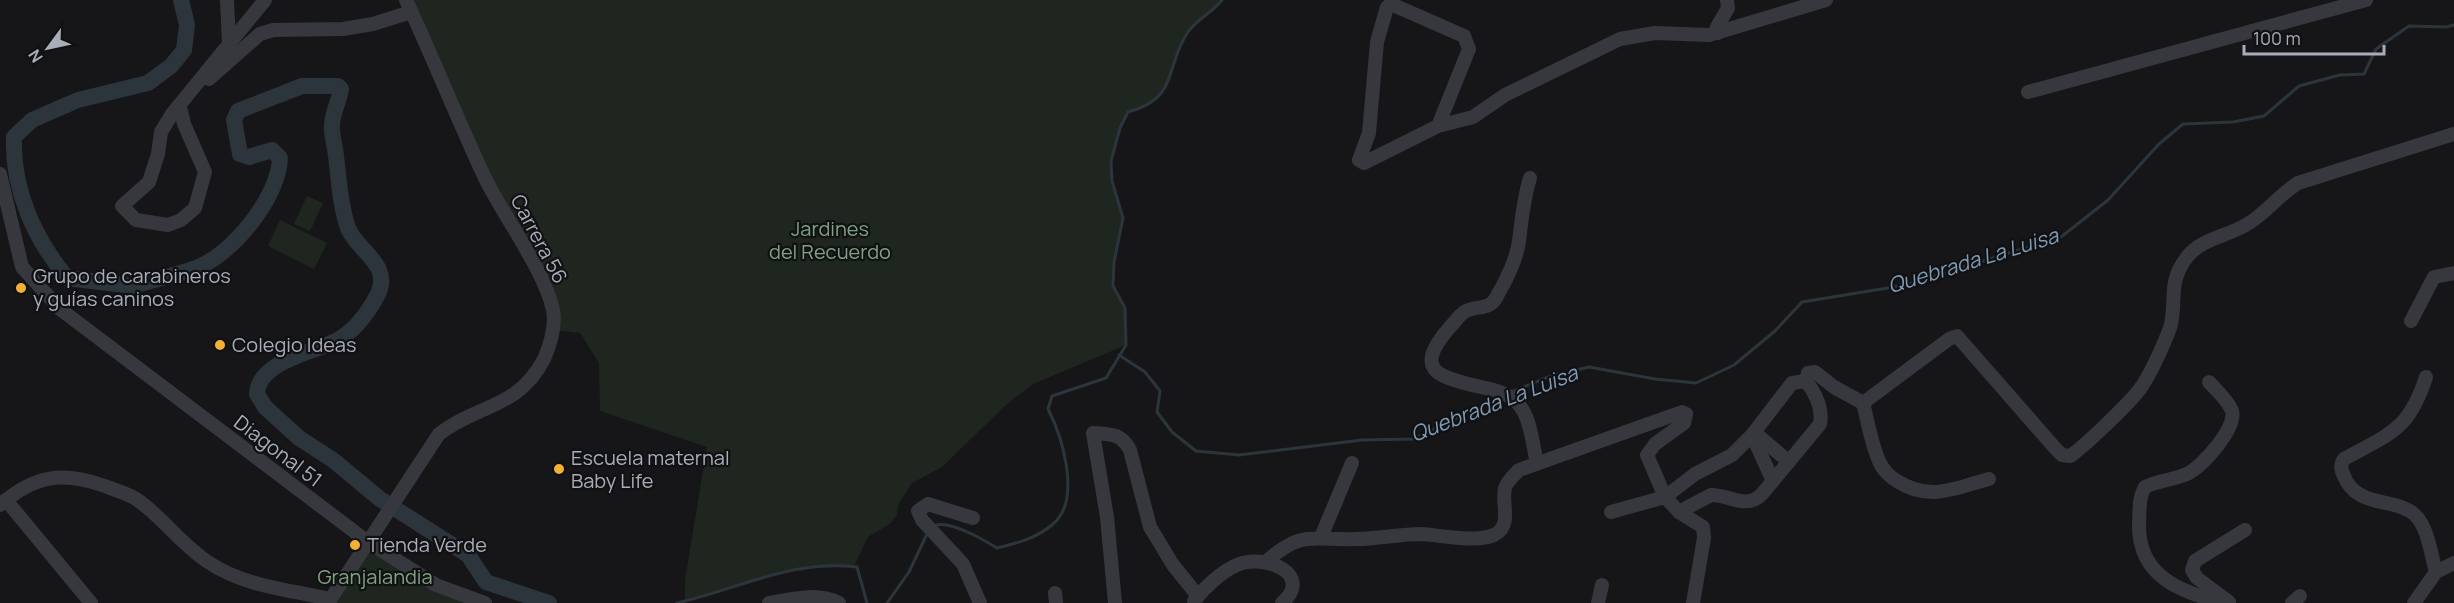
<svg xmlns="http://www.w3.org/2000/svg" width="2454" height="603" font-family="Manrope,sans-serif">
	<style>
		.green { fill: #1e261f }
		.lines { fill: none; stroke-linecap: round; stroke-linejoin: round }
		.stream { stroke: #2c353c; stroke-width: 3 }
		.river { stroke: #2c353c; stroke-width: 16 }
		.minor { stroke: #37383d; stroke-width: 14 }
		.poi-dot { fill: #f2b134; stroke: #111113; stroke-width: 2 }
		.labels { text-anchor: middle; stroke-width: 4.5; stroke-linejoin: round; paint-order: stroke }
		.park-label { font-size: 20px; fill: #7fa381; stroke: #111113 }
		.street-label { font-size: 20px; fill: #a8adb8; stroke: #111113 }
		.poi-label { font-size: 20px; fill: #a8adb8; stroke: #111113; text-anchor: start }
		.water-label { font-size: 21px; font-style: italic; fill: #7f9bb3; stroke: #111113 }
	</style>
	<rect width="100%" height="100%" fill="#161618"/>
	<g class="green">
		<path d="M 406,0 L 1222,0 C 1213,12 1197,19 1188,32 C 1163,67 1180,98 1128,113 L 1120,128 L 1111,161 L 1112,181 L 1123,218 L 1114,262 L 1113,286 L 1125,308 L 1126,345 L 1033,384 L 1007,404 L 942,467 L 912,483 L 898,505 L 897,514 L 891,523 L 868,537 L 854,566 L 785,570 L 685,601 L 685,580 L 707,447 L 600,411 L 599,363 L 580,333 L 553,330 L 553,310 Z"/>
		<path d="M 307,196 L 323,203 L 310,231 L 294,224 Z"/>
		<path d="M 280,220 L 327,243 L 314,269 L 268,246 Z"/>
		<path d="M 368,542 L 423,578 L 485,603 L 328,603 Z"/>
	</g>
	<g class="lines">
		<g class="stream">
			<path d="M 1119,355 L 1145,372 L 1160,391 L 1157,412 L 1172,432 L 1196,451 L 1239,455 L 1362,440 L 1413,439 L 1500,397"/>
			<path d="M 1511,392 L 1551,376 L 1589,367 L 1655,379 L 1696,383 L 1734,365 L 1775,331 L 1802,302 L 1906,285 L 2061,237 L 2108,200 L 2159,144 L 2183,124 L 2233,122 L 2264,116 L 2299,86 L 2340,75 L 2364,74 L 2376,49 L 2409,26 L 2446,27 L 2454,25"/>
			<path d="M 936,525 C 951,521 984,540 997,548 C 1018,543 1037,538 1053,524 C 1082,500 1062,436 1048,409 L 1052,396 L 1106,378 L 1126,345 L 1125,308 L 1113,286 L 1114,262 L 1123,218 L 1112,181 L 1111,161 L 1120,128 L 1128,112 C 1180,98 1164,67 1188,32 C 1197,19 1213,12 1222,0"/>
			<path d="M 677,603 C 739,589 792,559 857,567 L 867,603"/>
			<path d="M 887,603 L 909,572 L 927,534"/>
		</g>
		<path class="river" d="M 181,0 L 187,25 L 184,50 L 171,66 L 148,83 L 78,100 L 32,120 L 14,137 C 12,189 34,238 67,278 L 133,286 C 154,279 175,276 196,268 C 232,255 279,197 280,158 L 272,150 L 249,157 L 240,154 L 234,120 L 238,111 L 302,86 L 338,86 L 341,89 C 339,102 333,111 332,124 C 331,134 335,145 336,156 C 339,180 340,205 348,228 C 357,251 392,264 378,294 C 368,313 355,331 336,341 C 313,352 258,362 257,394 L 265,407 L 299,438 L 333,460 L 380,499 L 468,555 L 486,582 L 549,603"/>
		<g class="minor">
			<path d="M 227,0 L 229,43"/>
			<path d="M 1718,33 L 1717,27 L 1728,8 L 1727,0"/>
			<path d="M 209,79 L 260,34 L 273,30 L 343,29 L 373,24 L 411,12"/>
			<path d="M 2028,92 L 2366,0"/>
			<path d="M 180,107 L 184,124 L 205,172 L 195,208 L 181,220 L 168,225 L 136,220 L 122,206 L 149,182 L 158,154 L 161,132 L 172,114 L 265,0"/>
			<path d="M 1438,126 L 1469,49 L 1464,36 L 1391,4 L 1387,7 L 1377,42 L 1369,133 L 1359,160 L 1364,163 L 1438,126 L 1473,117 L 1505,95 L 1620,39 L 1655,33 L 1709,35 L 1826,0"/>
			<path d="M 0,174 L 22,267 L 60,309 L 368,542 L 436,585 L 485,603"/>
			<path d="M 1530,178 C 1523,200 1522,219 1519,241 C 1517,258 1506,281 1497,296 C 1490,311 1478,305 1466,311 C 1460,314 1455,322 1450,327 C 1437,342 1418,366 1446,377 C 1460,383 1476,386 1490,389 C 1531,398 1529,428 1537,463"/>
			<path d="M 2411,321 L 2434,277 L 2454,273"/>
			<path d="M 2426,377 C 2409,430 2391,433 2344,459 C 2340,464 2341,470 2344,476 C 2357,509 2396,497 2415,515 C 2428,527 2431,555 2436,572"/>
			<path d="M 1806,381 L 1808,373 L 1815,372 L 1834,387 L 1863,403 C 1868,422 1871,443 1879,461 C 1882,469 1890,477 1897,481 C 1930,502 1954,488 1989,479"/>
			<path d="M 2209,382 C 2217,391 2228,400 2232,411 C 2237,428 2203,465 2189,473 C 2175,480 2159,480 2145,487 C 2138,499 2140,511 2139,524 C 2138,576 2180,592 2223,603"/>
			<path d="M 1863,403 L 1949,339 L 1957,336 L 2055,448 L 2062,455 L 2070,456 C 2084,447 2134,399 2142,386 C 2153,369 2163,346 2170,328 C 2176,310 2170,288 2179,270 C 2195,236 2223,240 2249,223 C 2267,212 2280,194 2298,183 L 2454,134"/>
			<path d="M 1754,432 L 1789,462"/>
			<path d="M 1752,435 L 1773,481"/>
			<path d="M 6,500 L 91,603"/>
			<path d="M 0,505 C 35,475 62,471 105,486 C 117,491 130,494 139,501 C 164,519 182,545 208,562 C 243,586 290,590 330,599"/>
			<path d="M 1611,512 L 1665,497 L 1695,474 L 1732,455 L 1752,435 L 1792,383 L 1806,381 C 1816,394 1823,408 1820,424 L 1762,494 C 1746,510 1731,495 1711,495 L 1679,512"/>
			<path d="M 973,518 L 928,504 L 918,511 L 922,520 L 963,564 L 980,603"/>
			<path d="M 1321,537 L 1352,463"/>
			<path d="M 1267,561 C 1303,529 1313,541 1356,539 C 1378,539 1399,534 1421,534 C 1440,535 1476,543 1494,535 C 1513,526 1501,503 1505,488 C 1507,481 1514,475 1519,470 L 1682,412 L 1686,414 L 1684,423 L 1655,444 L 1647,455 L 1665,497 L 1679,512 L 1703,527 L 1704,538 L 1693,603"/>
			<path d="M 1055,593 L 1056,603"/>
			<path d="M 1194,601 C 1204,588 1222,571 1237,565 C 1264,553 1315,574 1282,603"/>
			<path d="M 2229,602 L 2197,578 L 2192,570 L 2195,561 L 2245,530"/>
			<path d="M 328,603 L 439,434 C 478,404 518,409 544,359 C 550,345 556,325 553,310 C 545,271 502,214 484,176 C 457,118 433,58 406,0"/>
			<path d="M 769,603 C 792,599 818,592 839,603"/>
			<path d="M 1115,603 L 1107,517 L 1093,433 C 1110,434 1121,433 1130,450 L 1150,527 L 1173,565 L 1198,596"/>
			<path d="M 1598,603 L 1602,585"/>
			<path d="M 2292,603 L 2300,596"/>
			<path d="M 2414,603 L 2436,572 L 2454,563"/>
		</g>
	</g>
	<g class="poi-dot">
		<circle cx="21" cy="288" r="6"/>
		<circle cx="220" cy="345" r="6"/>
		<circle cx="559" cy="469" r="6"/>
		<circle cx="355" cy="545" r="6"/>
	</g>
	<g class="labels">
		<g class="park-label">
			<text x="830" y="236">Jardines<tspan x="830" dy="23">del Recuerdo</tspan></text>
			<text x="375" y="584">Granjalandia</text>
		</g>
		<g class="street-label">
			<text transform="translate(539 239) rotate(62)" y="7">Carrera 56</text>
			<text transform="translate(278 451) rotate(37)" y="7">Diagonal 51</text>
		</g>
		<g class="poi-label">
			<text x="33" y="283">Grupo de carabineros<tspan x="33" dy="23">y guías caninos</tspan></text>
			<text x="232" y="352">Colegio Ideas</text>
			<text x="571" y="465">Escuela maternal<tspan x="571" dy="23">Baby Life</tspan></text>
			<text x="367" y="552">Tienda Verde</text>
		</g>
		<g class="water-label">
			<text transform="translate(1973 261) rotate(-17)" y="7">Quebrada La Luisa</text>
			<text transform="translate(1494 404) rotate(-21)" y="7">Quebrada La Luisa</text>
		</g>
	</g>
	<g transform="translate(48 48) rotate(237)" stroke="#111113" stroke-width="4.5" paint-order="stroke">
	<path d="M0-4.5L10 22L0 15L-10 22Z" fill="#a8adb8"/>
	<text y="-9" font-size="16" font-weight="bold" text-anchor="middle" fill="#a8adb8">N</text>
	</g>
	<path d="M2244 45v9h140v-9" fill="none" stroke="#a8adb8" stroke-width="3"/>
	<text x="2253" y="45" font-size="18" fill="#a8adb8" stroke="#111113" stroke-width="4.5" paint-order="stroke">100 m</text>
</svg>
